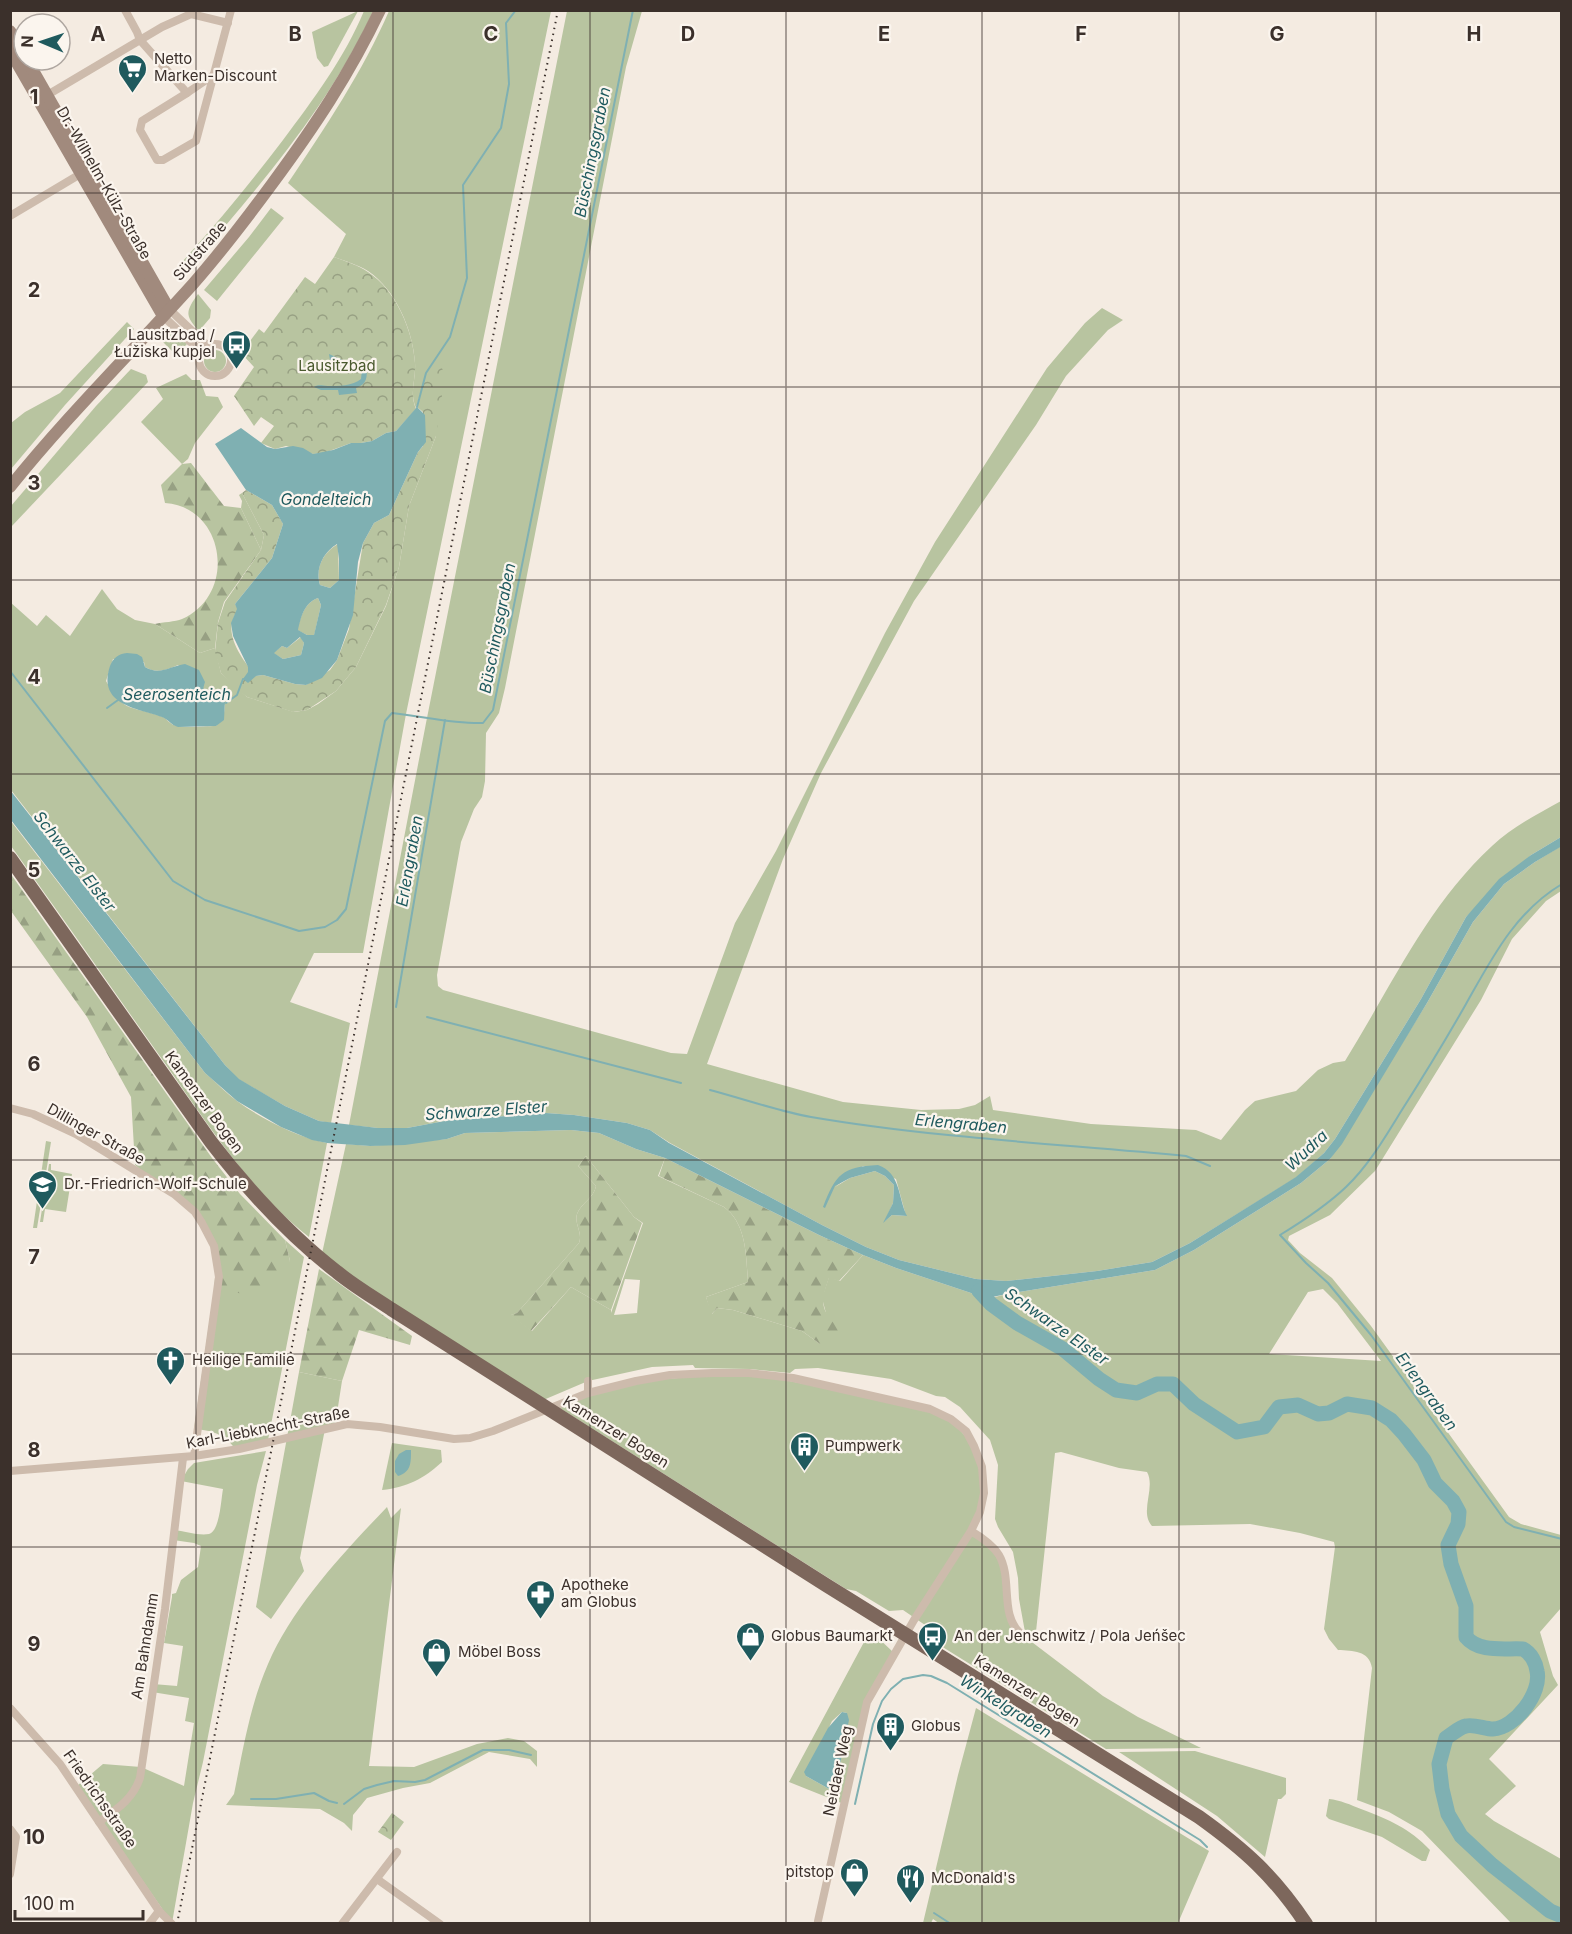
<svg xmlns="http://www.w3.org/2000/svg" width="1572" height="1934" font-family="Inter,sans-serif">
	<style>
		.green { fill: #b8c4a0; fill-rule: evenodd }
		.forest { fill: url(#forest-firs) }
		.park { fill: url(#park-crowns) }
		.water { fill: #7fb0b2; fill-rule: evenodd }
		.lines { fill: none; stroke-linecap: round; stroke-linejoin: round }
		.stream { stroke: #7fb0b2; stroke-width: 2 }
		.river { stroke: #7fb0b2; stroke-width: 15 }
		.street { stroke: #cdbbac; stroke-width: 8 }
		.secondary { stroke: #a18a7d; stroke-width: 12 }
		.primary { stroke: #7d675c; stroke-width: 14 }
		.rail { stroke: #3b302b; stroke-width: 2; stroke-dasharray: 1.5 4.5; stroke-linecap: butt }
		.grid { fill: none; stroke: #3b302b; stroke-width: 1.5; stroke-opacity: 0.55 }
		.labels { text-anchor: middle; stroke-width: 4.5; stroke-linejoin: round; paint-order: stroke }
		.poi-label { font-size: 15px; fill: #3b302b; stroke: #fbf5ee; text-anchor: start }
		.street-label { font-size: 15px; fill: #3b302b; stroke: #fbf5ee }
		.park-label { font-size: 15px; fill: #4a5a2e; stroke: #fbf5ee }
		.water-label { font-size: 16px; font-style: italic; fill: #1f5a5e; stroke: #fbf5ee }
		.grid-label { font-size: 20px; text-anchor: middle; font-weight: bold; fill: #3b302b; stroke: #fbf5ee; stroke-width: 4.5; stroke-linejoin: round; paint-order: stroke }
	</style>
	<defs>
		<pattern id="forest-firs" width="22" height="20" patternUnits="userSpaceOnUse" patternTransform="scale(1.5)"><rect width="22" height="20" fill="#b8c4a0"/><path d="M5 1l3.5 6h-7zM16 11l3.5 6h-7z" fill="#97a083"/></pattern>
		<pattern id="park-crowns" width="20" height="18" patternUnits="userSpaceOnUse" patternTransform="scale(1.5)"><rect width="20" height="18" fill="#b8c4a0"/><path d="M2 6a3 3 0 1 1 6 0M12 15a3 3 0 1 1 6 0" fill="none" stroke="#97a083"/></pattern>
	</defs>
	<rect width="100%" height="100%" fill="#f4ebe1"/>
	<g class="green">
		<path d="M 358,11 L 328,66 L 324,67 L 317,58 L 312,32 Z"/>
		<path d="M 364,11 L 373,11 C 328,109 255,191 186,272 L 183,261 C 218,222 251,182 283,140 C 313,100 345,57 364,11 Z"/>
		<path d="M 389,11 L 551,11 L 406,714 L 363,953 L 314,953 L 290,1002 L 350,1023 L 331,1123 L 319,1121 L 285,1106 L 238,1079 L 225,1065 L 11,790 L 10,602 L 37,626 L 46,615 L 70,636 L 102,589 L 117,609 L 135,620 L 155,624 L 200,653 L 215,648 L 221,673 L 247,697 L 294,712 L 307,710 L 318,704 L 336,691 L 356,667 L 386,606 L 399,567 L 409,506 L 436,436 L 426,373 L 416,408 C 409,392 416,381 415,363 C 413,330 396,290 368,271 C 358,265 345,261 334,257 L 346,234 L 288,183 C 325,128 363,71 389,11 ZM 113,659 L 144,662 L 145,667 C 157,674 166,670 178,665 L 203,689 L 207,697 L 216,696 L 225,705 L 224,713 L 216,726 C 204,726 184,729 174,725 C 170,724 167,719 163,717 C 132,705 125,715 106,681 Z"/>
		<path d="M 567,11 L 642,11 L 626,67 L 505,688 L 499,713 L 486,733 L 485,781 L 482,797 L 474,809 L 461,842 L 437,975 L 438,986 L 443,990 L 671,1053 L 687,1054 L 735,923 L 776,851 L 885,633 L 935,542 L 1047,368 L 1085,323 L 1102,308 L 1123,320 L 1108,330 L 1066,376 L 1036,425 L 914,601 L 821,773 L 783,859 L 707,1064 L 843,1102 L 921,1110 L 959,1109 L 975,1105 L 990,1096 L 993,1110 L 1091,1124 L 1196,1130 L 1221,1140 L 1245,1110 L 1255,1101 L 1296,1091 L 1318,1070 L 1333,1063 L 1345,1061 C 1391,987 1427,906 1492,846 C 1512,827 1538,814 1561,801 L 1561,837 L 1531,855 L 1466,917 L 1421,999 L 1335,1139 L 1324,1153 L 1297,1177 L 1190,1243 L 1152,1262 L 1097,1271 L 1006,1281 L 976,1279 L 899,1260 L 866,1247 L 822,1225 L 670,1143 L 650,1130 L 627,1123 L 574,1115 L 546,1113 L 450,1120 L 407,1128 L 378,1128 L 349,1125 L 426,723 ZM 863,1166 L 896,1179 L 906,1216 L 892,1215 L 885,1221 L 893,1203 L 894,1185 L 885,1176 L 875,1171 L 850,1178 L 835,1187 Z"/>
		<path d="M 271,208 L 284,218 L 217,301 L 204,290 L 249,237 Z"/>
		<path d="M 198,294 L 211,310 L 210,318 L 199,331 C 184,315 186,311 198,294 Z"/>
		<path d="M 127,322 L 134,329 L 65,405 L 11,469 L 11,423 L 25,412 L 60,393 Z"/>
		<path d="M 164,334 L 174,334 L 187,344 L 176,355 L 158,337 Z"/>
		<circle cx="215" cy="361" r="11"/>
		<path d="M 131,369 L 146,375 L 148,382 L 11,527 L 11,506 L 96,406 Z"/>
		<path d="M 186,374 L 192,380 L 200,380 L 206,396 L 218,397 L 223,407 L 195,443 L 188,459 L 182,464 L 141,422 L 163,399 L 156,388 Z"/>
		<path d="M 242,493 L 264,535 L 261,550 L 241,508 L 242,501 L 239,495 Z"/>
		<path d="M 338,544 L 339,580 L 330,588 L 320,585 C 315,567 323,553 338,544 Z"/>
		<path d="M 318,598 L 321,605 L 314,636 L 307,635 L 297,630 C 301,617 304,603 318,598 Z"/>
		<path d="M 301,637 L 304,643 L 301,655 L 283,659 L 273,653 L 282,646 L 287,648 Z"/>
		<path d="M 10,820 L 205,1073 C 216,1082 226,1093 237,1101 C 263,1120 296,1136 327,1143 L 309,1237 C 249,1190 207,1123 164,1062 C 113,990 62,917 11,846 Z"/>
		<path d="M 1561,846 L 1561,891 L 1546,901 L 1512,939 L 1481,1000 L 1375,1171 L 1330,1215 L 1289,1236 L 1288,1240 L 1300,1253 L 1332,1278 L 1371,1326 L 1509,1517 L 1521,1524 L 1561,1535 L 1561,1608 L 1540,1632 L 1553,1676 L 1558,1685 L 1489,1759 L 1516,1786 L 1485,1814 L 1494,1821 L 1561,1859 L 1561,1923 L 1511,1923 L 1422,1831 L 1389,1812 L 1357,1800 L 1372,1668 C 1369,1650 1353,1651 1338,1650 L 1329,1639 L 1324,1629 L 1335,1547 L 1334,1542 L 1300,1533 L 1250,1524 L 1152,1526 C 1139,1512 1156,1488 1147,1472 L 1119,1468 L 1061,1452 L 1055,1453 L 1035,1641 L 1025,1632 L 1019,1599 L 1018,1578 L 1013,1552 L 998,1527 L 995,1519 L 998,1465 L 990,1440 L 960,1407 L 945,1397 L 936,1396 L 891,1379 L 818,1368 L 795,1369 L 790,1373 L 750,1369 L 695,1368 L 693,1365 L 652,1367 L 588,1381 L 541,1401 L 321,1258 L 346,1144 L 370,1146 L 447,1139 L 465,1133 L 571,1130 L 599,1133 L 636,1149 L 665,1158 L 658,1176 L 724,1207 C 747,1224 746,1256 748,1282 L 706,1297 L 712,1314 L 717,1308 L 733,1310 L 802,1331 L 820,1344 L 827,1317 L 822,1298 L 829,1277 L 840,1281 L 863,1255 L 896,1268 L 974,1294 L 990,1306 L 991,1298 L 1007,1294 L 1155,1270 L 1194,1250 L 1301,1183 L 1330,1159 L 1427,1003 L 1473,922 L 1504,884 L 1535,862 ZM 586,1156 L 634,1217 L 643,1223 L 611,1313 L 611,1310 L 571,1287 L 532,1331 L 511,1315 L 517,1313 L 579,1243 C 583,1233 574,1224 577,1214 C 581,1203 594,1198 596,1186 L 578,1166 ZM 625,1279 L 640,1280 L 637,1313 L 614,1315 ZM 1323,1289 L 1337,1303 L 1381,1361 L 1269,1354 L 1308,1292 Z"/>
		<path d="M 46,1141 L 51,1142 L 37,1228 L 33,1228 Z"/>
		<path d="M 49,1164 L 51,1164 L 51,1170 L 72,1174 L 66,1212 L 45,1209 L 43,1222 L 40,1222 Z"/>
		<path d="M 285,1240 L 304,1257 L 268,1440 L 235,1449 C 226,1434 210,1430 194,1429 L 214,1290 L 290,1261 Z"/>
		<path d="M 299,1372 L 342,1381 L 335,1426 L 325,1429 L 300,1558 L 304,1571 L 271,1619 L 256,1607 Z"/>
		<path d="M 749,1373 L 930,1409 L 951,1420 L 974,1446 L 984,1493 L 970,1531 L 1002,1559 L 1012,1627 L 1103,1696 L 1138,1717 L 1201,1748 L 1106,1749 L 933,1641 L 925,1625 L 903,1610 L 889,1611 L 856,1591 L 846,1589 L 555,1405 L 636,1381 Z"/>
		<path d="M 392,1443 L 441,1450 L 442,1462 C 423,1479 408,1487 382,1490 Z"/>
		<path d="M 266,1451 L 257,1485 L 203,1762 L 193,1803 L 172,1923 L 77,1786 L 103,1764 L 141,1767 L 184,1786 L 194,1723 L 185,1721 L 189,1698 L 152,1692 L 153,1684 L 177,1686 L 183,1646 L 164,1643 L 172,1597 L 172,1594 L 176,1593 L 181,1580 L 198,1567 L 201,1546 L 194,1543 L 173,1540 L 174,1530 C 184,1531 199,1536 209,1534 C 220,1531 221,1499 223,1489 L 181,1481 L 188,1469 L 194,1463 Z"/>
		<path d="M 387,1507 L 391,1518 L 401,1508 L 369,1766 L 414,1767 L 477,1744 L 508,1738 L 524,1741 L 537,1751 L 537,1767 L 530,1759 L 489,1752 L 430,1783 L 403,1788 L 367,1798 L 353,1815 L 352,1831 L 344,1823 L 320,1809 L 226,1805 L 234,1794 C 243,1750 250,1705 268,1664 C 293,1606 344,1552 387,1507 Z"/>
		<path d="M 863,1631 L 876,1636 L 893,1652 L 874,1683 L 844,1804 L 789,1782 L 863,1644 ZM 842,1712 L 847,1713 L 831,1790 L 806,1776 L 832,1721 Z"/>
		<path d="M 976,1708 L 1209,1851 L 1178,1923 L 940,1924 L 933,1919 L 931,1923 L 923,1923 L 958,1775 Z"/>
		<path d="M 1195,1751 L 1286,1778 L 1286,1794 L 1281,1799 L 1278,1799 L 1265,1857 L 1217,1816 L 1119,1752 Z"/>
		<path d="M 1329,1799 C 1340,1800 1351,1805 1361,1809 C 1390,1820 1409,1828 1430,1850 L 1426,1861 L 1422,1861 L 1382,1837 L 1329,1819 L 1326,1816 Z"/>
	</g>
	<g class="forest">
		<path d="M 191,463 L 224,506 L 241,508 L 261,550 L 224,602 L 218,622 L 215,648 L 200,653 L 155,624 C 163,622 175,622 182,619 C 238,594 225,507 165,503 L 161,485 L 182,464 Z"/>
		<path d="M 10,873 L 212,1158 L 240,1194 L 285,1240 L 290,1261 L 280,1278 L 246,1294 L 214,1290 L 216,1265 L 203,1222 L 135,1165 L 131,1097 L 87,1017 L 11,911 Z"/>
		<path d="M 586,1156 L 634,1217 L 642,1223 L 611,1310 L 571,1287 L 531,1331 L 510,1315 L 517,1313 L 579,1243 C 583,1233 574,1224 577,1214 C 581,1203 594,1198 596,1186 L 578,1166 Z"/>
		<path d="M 665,1158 L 819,1235 L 863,1255 L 839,1281 L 829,1278 C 821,1301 819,1310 839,1327 L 838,1339 L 820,1344 L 802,1331 L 733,1310 L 717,1308 L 711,1315 L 706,1297 L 748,1282 C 746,1256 747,1224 724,1207 L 659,1176 Z"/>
		<path d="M 319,1269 L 412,1336 L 410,1345 L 359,1330 L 342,1381 L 299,1372 Z"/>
	</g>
	<g class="park">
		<path d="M 334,257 C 345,261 358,265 368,272 C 396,290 413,331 415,363 C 416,381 409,392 416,409 L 396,431 L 386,433 L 372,441 L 361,443 L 351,443 L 324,453 L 313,454 L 286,446 L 275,449 L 261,443 L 274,426 L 261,417 L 254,426 L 234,396 L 254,367 L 241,353 L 259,329 L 264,333 L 305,277 L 315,284 Z"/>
		<path d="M 437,357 L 445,375 L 436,436 L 409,506 L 399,567 L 386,605 L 356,667 L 336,691 L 307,710 L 293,712 L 247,697 L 236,689 L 221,673 L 215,652 L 218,623 L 225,602 L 261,550 L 264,535 L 242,493 L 246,490 L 272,505 L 283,524 L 272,558 L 235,604 L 238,609 C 236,613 233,618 232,623 C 228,641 245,663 256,676 L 263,675 L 295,684 L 306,685 L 330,670 L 337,660 L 349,629 L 363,543 L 374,523 L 389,515 L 418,452 L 423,446 L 423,412 L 417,407 L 426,373 Z"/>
		<path d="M 392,1813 L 404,1822 L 391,1840 L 378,1832 Z"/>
	</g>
	<g class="water">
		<path d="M 329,354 L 342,360 L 355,360 L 365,367 C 369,376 366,385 356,388 L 357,393 L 339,395 L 338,390 L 321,390 L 314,387 C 320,384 321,386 328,386 C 338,386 353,386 361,379 L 362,370 L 359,367 L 344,365 L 330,360 Z"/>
		<path d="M 417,407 L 425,415 L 426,442 L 418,452 L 389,515 L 374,523 L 363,543 L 358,562 L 353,615 L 337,660 L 322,678 L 306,685 L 295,684 L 263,675 L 256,676 L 248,683 L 243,679 L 248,672 L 248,667 L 233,636 L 231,623 L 237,609 L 235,604 L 272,558 L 283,524 L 272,505 L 246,490 L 215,444 L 241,428 L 267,447 L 275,449 L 293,446 L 303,448 L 313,454 L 333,450 L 351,443 L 361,443 L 372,441 L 386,433 L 396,431 ZM 337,544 L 339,559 L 339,580 L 330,588 L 320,585 C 315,568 323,553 337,544 ZM 318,598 L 321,605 L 314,635 L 307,635 L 298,630 C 301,617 304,603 318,598 ZM 300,637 L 304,643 L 301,655 L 283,659 L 274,653 L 282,646 L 287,648 Z"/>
		<path d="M 127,653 L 137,654 L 142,657 L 145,667 C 160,676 170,666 185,664 L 199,670 L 205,682 C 203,688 202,693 207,697 L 213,694 L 220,701 L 225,701 L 224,720 L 216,726 L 178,727 C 171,725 168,719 162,717 C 137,708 97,705 110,666 C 113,658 118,654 127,653 Z"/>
		<path d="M 10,790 L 225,1065 L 239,1079 L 285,1106 L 319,1121 L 378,1128 L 407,1128 L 450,1120 L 546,1113 L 574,1115 L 627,1123 L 650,1130 L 669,1143 L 822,1225 L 866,1247 L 899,1260 L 976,1279 L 1006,1281 L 1097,1271 L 1152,1262 L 1190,1243 L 1296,1177 L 1324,1153 L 1335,1139 L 1421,999 L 1466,917 L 1499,879 L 1531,855 L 1561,837 L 1562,846 L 1535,862 L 1504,884 L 1473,922 L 1427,1003 L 1342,1144 L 1330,1159 L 1301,1183 L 1194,1250 L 1155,1270 L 1007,1294 L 992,1297 L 996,1303 L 990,1306 L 974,1294 L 896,1268 L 863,1255 L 819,1235 L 665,1158 L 636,1149 L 599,1133 L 571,1130 L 465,1133 L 447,1139 L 405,1145 L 370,1146 L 327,1143 L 312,1140 L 281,1127 L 237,1101 L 205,1073 L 11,820 Z"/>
		<path d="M 878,1165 C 901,1173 898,1198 907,1216 L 892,1215 L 883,1223 L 893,1203 L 894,1185 L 885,1176 L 875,1171 L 850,1178 L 835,1186 L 825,1208 L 823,1207 C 836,1174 842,1167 878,1165 Z"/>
		<path d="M 406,1450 L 411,1450 C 411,1463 411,1472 398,1476 L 395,1472 L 395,1461 L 399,1454 Z"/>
		<path d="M 842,1712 L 847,1713 L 849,1720 L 836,1784 L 834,1789 L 831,1790 L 806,1776 L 804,1772 L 828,1728 Z"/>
	</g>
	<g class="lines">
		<g class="stream">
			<path d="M 417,407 L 426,373 L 450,337 L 467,278 L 463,185 L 501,128 L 509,84 L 506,23 L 516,10"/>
			<path d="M 10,671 L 173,881 L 205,900 L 299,931 L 325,927 L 337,920 L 346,909 L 385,721 L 392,713 C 422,716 453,724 483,723 L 493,710 L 633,10"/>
			<path d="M 226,703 L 237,695 L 243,679"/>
			<path d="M 107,708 L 118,700"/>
			<path d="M 1562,884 C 1515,912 1492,958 1466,1004 C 1445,1041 1423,1077 1400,1113 C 1384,1139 1368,1166 1346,1187 C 1326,1206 1303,1221 1280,1235 L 1306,1263 L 1328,1283 L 1371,1335 L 1506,1522 L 1514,1527 L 1562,1539"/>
			<path d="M 396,1007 L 445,720"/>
			<path d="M 427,1017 L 681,1083"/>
			<path d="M 710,1090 C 744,1099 778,1111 811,1117 C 934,1138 1062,1144 1186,1156 L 1210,1166"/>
			<path d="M 251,1799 L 276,1799 L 314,1793 L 329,1801 L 337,1803"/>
			<path d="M 344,1804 L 364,1789 L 377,1785 L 394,1781 L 415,1782 L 425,1780 L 483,1750 L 509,1750 L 531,1755"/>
			<path d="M 855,1804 L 873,1724 L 882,1701 L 891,1689 L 903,1679 L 923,1675 L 931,1676 L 947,1683 L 1200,1840 L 1207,1847"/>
			<path d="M 934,1913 L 951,1924"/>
		</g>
		<path class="river" d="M 979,1291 L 991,1304 L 1017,1323 L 1063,1349 L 1099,1379 L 1116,1390 L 1137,1393 L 1157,1384 L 1173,1384 L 1194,1404 L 1237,1432 L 1264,1427 L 1279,1407 L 1298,1405 L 1318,1414 L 1329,1413 L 1347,1404 L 1372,1408 L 1391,1420 L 1404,1434 L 1424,1460 L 1435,1483 L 1453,1501 L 1459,1512 L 1458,1524 L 1448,1545 L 1451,1564 L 1466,1606 L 1466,1637 C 1479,1653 1504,1648 1523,1649 C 1531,1653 1536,1663 1537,1671 C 1542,1693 1515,1728 1493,1729 C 1485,1729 1474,1724 1466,1726 C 1460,1727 1452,1734 1446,1738 L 1439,1764 L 1442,1789 L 1448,1814 L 1461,1836 L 1492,1865 L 1550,1911 L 1562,1916"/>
		<g class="street">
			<path d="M 125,10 L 137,32 L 140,40 L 187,93 L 215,74"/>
			<path d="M 187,93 L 142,121 L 140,130 L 157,160 L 163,160 L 196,141 L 231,10"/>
			<path d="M 44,97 L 162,27 L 191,14 L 228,23"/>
			<path d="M 10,216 L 82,173"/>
			<path d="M 169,309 L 208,346"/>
			<path d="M 163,316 L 201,352"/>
			<circle cx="215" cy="360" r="16"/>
			<path d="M 10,1108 L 33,1114 L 76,1134 L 174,1194 L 195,1212 L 202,1223 L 214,1246 L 219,1277 L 194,1456"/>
			<path d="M 588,1393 L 588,1381"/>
			<path d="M 10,1471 L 194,1456 L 239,1449 L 347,1424 L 380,1427 L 454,1439 L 470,1438 L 493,1431 L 588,1393 L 636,1381 L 670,1375 L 712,1373 L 749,1373 L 793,1378 L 930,1409 L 951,1419 L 966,1431 L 974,1446 L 982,1467 L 984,1493 L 980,1512 L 971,1531 L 914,1620 L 867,1702 L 818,1921"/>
			<path d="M 971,1531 C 981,1537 993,1545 999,1555 C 1013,1579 999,1615 1021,1634"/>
			<path d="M 10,1708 L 60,1764 L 159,1911 L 172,1924"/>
			<path d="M 99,1822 C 117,1809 133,1799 140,1778 L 165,1609 L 183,1458"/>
			<path d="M 10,1829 L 16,1837 L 10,1874"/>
			<path d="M 377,1879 L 440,1924"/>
			<path d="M 149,1924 L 159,1911"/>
			<path d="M 342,1924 L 397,1852"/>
		</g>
		<g class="secondary">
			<path d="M 10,31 L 24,54"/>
			<path d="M 10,51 L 163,316"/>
			<path d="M 27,60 L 169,309"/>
			<path d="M 10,487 C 67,416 132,352 193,284 C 221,252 247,218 272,184 C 314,127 349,75 380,10"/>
		</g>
		<path class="primary" d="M 10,858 L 211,1142 C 248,1190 289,1235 337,1272 C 354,1286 373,1297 391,1309 L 826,1585 L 1199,1817 C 1245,1850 1274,1876 1306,1924"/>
		<path class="rail" d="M 177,1924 L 558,10"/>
	</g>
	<path class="grid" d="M 196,10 L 196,1924M 393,10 L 393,1924M 590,10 L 590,1924M 786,10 L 786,1924M 982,10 L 982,1924M 1179,10 L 1179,1924M 1376,10 L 1376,1924M 10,193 L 1562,193M 10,387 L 1562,387M 10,580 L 1562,580M 10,774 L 1562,774M 10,967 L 1562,967M 10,1160 L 1562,1160M 10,1354 L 1562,1354M 10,1547 L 1562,1547M 10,1741 L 1562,1741"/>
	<defs>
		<symbol id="supermarket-pin" viewBox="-11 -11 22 30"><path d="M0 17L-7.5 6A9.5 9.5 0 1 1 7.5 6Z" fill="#1f5a5e" stroke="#fbf5ee"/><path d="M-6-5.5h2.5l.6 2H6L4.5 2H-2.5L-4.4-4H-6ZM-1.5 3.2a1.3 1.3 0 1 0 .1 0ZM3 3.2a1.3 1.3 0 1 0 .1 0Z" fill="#fff"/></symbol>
		<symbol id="bus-pin" viewBox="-11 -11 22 30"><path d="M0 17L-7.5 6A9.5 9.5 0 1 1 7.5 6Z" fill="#1f5a5e" stroke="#fbf5ee"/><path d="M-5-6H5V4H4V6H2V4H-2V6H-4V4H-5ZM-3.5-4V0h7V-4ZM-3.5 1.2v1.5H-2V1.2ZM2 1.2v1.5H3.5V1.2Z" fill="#fff"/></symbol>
		<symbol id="school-pin" viewBox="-11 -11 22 30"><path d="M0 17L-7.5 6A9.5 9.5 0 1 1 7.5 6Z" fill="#1f5a5e" stroke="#fbf5ee"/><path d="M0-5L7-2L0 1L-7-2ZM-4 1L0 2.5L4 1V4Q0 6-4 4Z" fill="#fff"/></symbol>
		<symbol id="church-pin" viewBox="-11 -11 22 30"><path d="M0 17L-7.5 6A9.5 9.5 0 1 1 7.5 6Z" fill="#1f5a5e" stroke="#fbf5ee"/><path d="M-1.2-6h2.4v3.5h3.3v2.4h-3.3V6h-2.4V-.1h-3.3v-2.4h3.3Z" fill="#fff"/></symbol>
		<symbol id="building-pin" viewBox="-11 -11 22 30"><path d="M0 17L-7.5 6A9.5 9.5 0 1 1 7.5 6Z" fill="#1f5a5e" stroke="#fbf5ee"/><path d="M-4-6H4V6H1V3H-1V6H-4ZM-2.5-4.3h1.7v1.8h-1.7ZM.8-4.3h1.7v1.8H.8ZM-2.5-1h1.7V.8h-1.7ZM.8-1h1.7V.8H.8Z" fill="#fff"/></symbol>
		<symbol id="pharmacy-pin" viewBox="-11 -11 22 30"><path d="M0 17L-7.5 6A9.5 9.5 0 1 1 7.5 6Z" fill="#1f5a5e" stroke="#fbf5ee"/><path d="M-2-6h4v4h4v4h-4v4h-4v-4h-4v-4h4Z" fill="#fff"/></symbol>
		<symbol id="shop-pin" viewBox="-11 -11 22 30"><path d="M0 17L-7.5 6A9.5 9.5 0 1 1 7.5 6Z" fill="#1f5a5e" stroke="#fbf5ee"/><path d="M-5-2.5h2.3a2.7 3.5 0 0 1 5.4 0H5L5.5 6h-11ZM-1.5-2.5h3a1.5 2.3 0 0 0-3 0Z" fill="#fff"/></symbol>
		<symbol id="restaurant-pin" viewBox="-11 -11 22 30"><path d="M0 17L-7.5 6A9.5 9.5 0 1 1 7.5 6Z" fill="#1f5a5e" stroke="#fbf5ee"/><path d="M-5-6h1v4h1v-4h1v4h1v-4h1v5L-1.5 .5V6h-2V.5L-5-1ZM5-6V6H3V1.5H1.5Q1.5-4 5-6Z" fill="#fff"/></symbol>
	</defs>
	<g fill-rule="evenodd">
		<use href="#supermarket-pin" x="116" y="52" width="33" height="45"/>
		<use href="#bus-pin" x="220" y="328" width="33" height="45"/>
		<use href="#school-pin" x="26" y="1168" width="33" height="45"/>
		<use href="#church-pin" x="154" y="1344" width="33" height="45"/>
		<use href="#building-pin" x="788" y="1430" width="33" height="45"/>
		<use href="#pharmacy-pin" x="524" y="1578" width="33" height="45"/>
		<use href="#shop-pin" x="734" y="1620" width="33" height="45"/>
		<use href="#bus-pin" x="916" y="1620" width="33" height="45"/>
		<use href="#shop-pin" x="420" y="1636" width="33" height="45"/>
		<use href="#building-pin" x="874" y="1710" width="33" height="45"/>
		<use href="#shop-pin" x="838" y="1856" width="33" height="45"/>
		<use href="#restaurant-pin" x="894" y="1862" width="33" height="45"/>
	</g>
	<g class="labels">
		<g class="poi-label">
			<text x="154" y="64">Netto<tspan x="154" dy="17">Marken-Discount</tspan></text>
			<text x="215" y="340" text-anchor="end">Lausitzbad /<tspan x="215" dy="17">Łužiska kupjel</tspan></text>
			<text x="64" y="1189">Dr.-Friedrich-Wolf-Schule</text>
			<text x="192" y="1365">Heilige Familie</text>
			<text x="825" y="1451">Pumpwerk</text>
			<text x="561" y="1590">Apotheke<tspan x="561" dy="17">am Globus</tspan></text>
			<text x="771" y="1641">Globus Baumarkt</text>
			<text x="954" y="1641">An der Jenschwitz / Pola Jeńšec</text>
			<text x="458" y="1657">Möbel Boss</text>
			<text x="911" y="1731">Globus</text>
			<text x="834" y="1877" text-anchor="end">pitstop</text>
			<text x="931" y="1883">McDonald's</text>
		</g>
		<g class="street-label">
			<text transform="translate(104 183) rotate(60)" y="5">Dr.-Wilhelm-Külz-Straße</text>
			<text transform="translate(200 251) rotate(-49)" y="5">Südstraße</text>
			<text transform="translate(204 1102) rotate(54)" y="5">Kamenzer Bogen</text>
			<text transform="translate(96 1134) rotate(29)" y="5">Dillinger Straße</text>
			<text transform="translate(268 1428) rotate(-11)" y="5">Karl-Liebknecht-Straße</text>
			<text transform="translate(616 1432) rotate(32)" y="5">Kamenzer Bogen</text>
			<text transform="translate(145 1646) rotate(-81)" y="5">Am Bahndamm</text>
			<text transform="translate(1027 1691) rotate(32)" y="5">Kamenzer Bogen</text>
			<text transform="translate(838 1771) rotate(-78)" y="5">Neidaer Weg</text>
			<text transform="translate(100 1799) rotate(55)" y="5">Friedrichsstraße</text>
		</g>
		<g class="park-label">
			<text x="337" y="371">Lausitzbad</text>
		</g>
		<g class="water-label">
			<text transform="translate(592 152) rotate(-79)" y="6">Büschingsgraben</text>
			<text x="326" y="505">Gondelteich</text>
			<text transform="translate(497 628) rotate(-79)" y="6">Büschingsgraben</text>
			<text x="177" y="700">Seerosenteich</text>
			<text transform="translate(75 861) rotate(52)" y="6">Schwarze Elster</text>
			<text transform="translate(409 861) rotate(-80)" y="6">Erlengraben</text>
			<text transform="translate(486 1110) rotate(-4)" y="6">Schwarze Elster</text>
			<text transform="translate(961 1123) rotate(5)" y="6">Erlengraben</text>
			<text transform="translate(1306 1150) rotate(-43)" y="6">Wudra</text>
			<text transform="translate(1057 1326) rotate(35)" y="6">Schwarze Elster</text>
			<text transform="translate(1427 1391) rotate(54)" y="6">Erlengraben</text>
			<text transform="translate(1006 1706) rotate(32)" y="6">Winkelgraben</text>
		</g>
	</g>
	<g class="grid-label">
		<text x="98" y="41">A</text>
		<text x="295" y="41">B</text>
		<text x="491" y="41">C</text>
		<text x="688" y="41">D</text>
		<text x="884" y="41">E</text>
		<text x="1081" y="41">F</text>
		<text x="1277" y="41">G</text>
		<text x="1474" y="41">H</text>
		<text x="34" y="104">1</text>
		<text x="34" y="297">2</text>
		<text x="34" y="490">3</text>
		<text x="34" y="684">4</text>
		<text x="34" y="877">5</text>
		<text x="34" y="1071">6</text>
		<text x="34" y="1264">7</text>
		<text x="34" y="1457">8</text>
		<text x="34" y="1651">9</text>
		<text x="34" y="1844">10</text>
	</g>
	<rect width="1572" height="1934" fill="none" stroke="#3b302b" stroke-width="24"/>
	<g transform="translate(42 42) rotate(272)"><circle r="28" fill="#fbf5ee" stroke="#aea6a0" stroke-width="1.5"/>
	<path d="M0-4.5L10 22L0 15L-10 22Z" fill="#1f5a5e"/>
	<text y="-9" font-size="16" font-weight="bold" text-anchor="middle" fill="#3b302b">N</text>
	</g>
	<path d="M15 1910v9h128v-9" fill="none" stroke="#3b302b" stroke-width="3"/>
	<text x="24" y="1910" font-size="18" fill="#3b302b" stroke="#fbf5ee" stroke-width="4.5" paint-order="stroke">100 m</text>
</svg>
